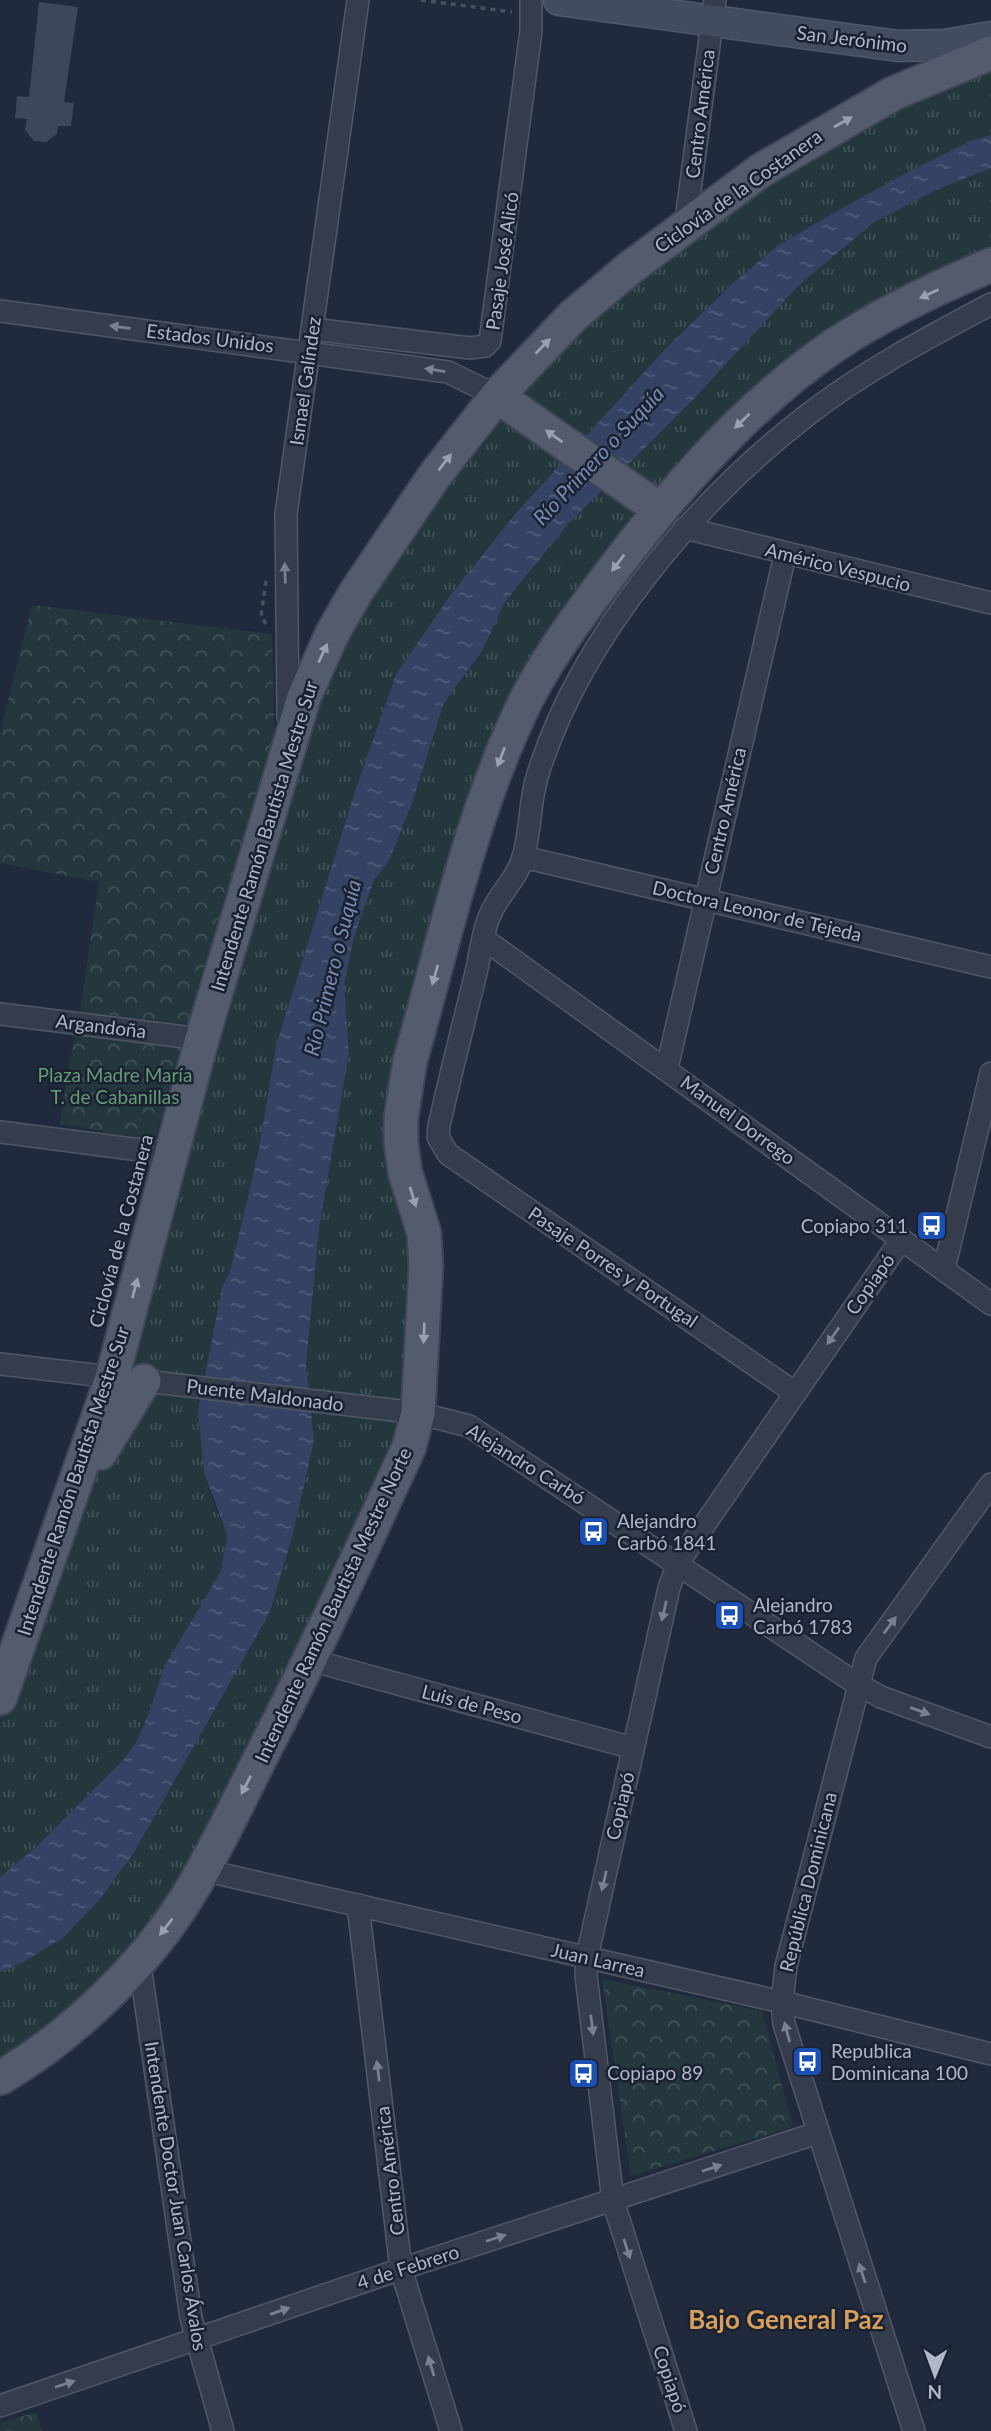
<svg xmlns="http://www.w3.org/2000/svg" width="991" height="2431" font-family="Lato,sans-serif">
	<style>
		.grass { fill: url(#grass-tufts) }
		.park { fill: url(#park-crowns) }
		.water { fill: url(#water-ripples) }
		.building { fill: #3d465c }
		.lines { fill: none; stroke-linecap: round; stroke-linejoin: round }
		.minor-casing { stroke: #505767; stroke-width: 24 }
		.secondary-casing { stroke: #505767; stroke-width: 33 }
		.primary-casing { stroke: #3e4555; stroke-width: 37 }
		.path { stroke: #41545a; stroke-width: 3.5; stroke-dasharray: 5 5; stroke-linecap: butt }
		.minor { stroke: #353c4c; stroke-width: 21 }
		.secondary { stroke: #434b5f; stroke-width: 30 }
		.primary { stroke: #535b6c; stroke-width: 33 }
		.oneway { fill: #99a0b1 }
		.oneway2 { fill: #798090 }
		.labels { text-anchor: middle; stroke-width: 5; stroke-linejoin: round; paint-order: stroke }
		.street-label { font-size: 19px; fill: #b0b7c8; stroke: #1a2131 }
		.park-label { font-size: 19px; fill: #669a77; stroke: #1a2131 }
		.poi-label { font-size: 19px; fill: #b0b7c8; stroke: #1a2131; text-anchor: start }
		.water-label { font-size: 21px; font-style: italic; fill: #778ab1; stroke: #1a2131 }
		.district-label { font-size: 26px; font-weight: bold; fill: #d89e5b; stroke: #1a2131 }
	</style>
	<defs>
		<pattern id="grass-tufts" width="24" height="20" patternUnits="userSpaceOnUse" patternTransform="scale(1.75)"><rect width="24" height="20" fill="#23373d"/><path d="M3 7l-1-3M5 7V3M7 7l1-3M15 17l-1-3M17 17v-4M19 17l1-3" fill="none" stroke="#405258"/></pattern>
		<pattern id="park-crowns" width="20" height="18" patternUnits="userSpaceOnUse" patternTransform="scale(1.75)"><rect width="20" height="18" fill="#23373d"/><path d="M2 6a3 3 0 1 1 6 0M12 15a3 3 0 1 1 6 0" fill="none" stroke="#405258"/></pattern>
		<pattern id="water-ripples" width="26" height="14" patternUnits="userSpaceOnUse" patternTransform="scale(1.75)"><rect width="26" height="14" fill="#344364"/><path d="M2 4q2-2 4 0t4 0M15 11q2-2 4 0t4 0" fill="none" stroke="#4f5c79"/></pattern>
	</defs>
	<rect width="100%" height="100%" fill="#212a3c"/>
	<g class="grass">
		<path d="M 991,53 L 991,135 L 970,141 L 910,171 L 842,208 L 777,246 L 732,284 L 664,350 L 515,514 L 449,597 L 396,674 L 354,794 L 276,1046 L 258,1154 L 231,1268 L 222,1288 L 212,1499 L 227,1535 L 221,1571 L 164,1667 L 150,1710 L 136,1743 L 123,1760 L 35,1848 L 0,1877 L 0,1698 L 304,697 L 435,475 L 685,228 Z"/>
		<path d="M 991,168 L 991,265 L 785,383 L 552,654 L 410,1061 L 405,1172 L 418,1413 L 188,1896 L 0,2078 L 0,1972 L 22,1963 L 99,1900 L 133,1854 L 270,1612 L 294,1530 L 314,1441 L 306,1366 L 319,1229 L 349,1053 L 344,985 L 354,937 L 374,880 L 389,861 L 412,803 L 444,703 L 482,651 L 505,602 L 568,524 L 691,402 L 796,287 L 873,223 L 936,190 Z"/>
	</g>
	<g class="park">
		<path d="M 32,605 L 272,634 L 275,763 L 188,1024 L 80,1012 L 99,882 L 0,863 L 0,733 Z"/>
		<path d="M 75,1032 L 187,1048 L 153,1142 L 60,1123 Z"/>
		<path d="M 602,1979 L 762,2011 L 793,2127 L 631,2176 Z"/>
		<path d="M 36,2412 L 42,2431 L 0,2431 L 0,2423 Z"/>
	</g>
	<path class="water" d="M 991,135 L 991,168 L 936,190 L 873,223 L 797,287 L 691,402 L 568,524 L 505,602 L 482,651 L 444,703 L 412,803 L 389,861 L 374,880 L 354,937 L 344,985 L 349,1053 L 319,1229 L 306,1365 L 314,1441 L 294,1530 L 270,1612 L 133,1854 L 99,1900 L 64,1937 L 22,1963 L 0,1972 L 0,1877 L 35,1848 L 123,1760 L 136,1743 L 150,1710 L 164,1667 L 221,1571 L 227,1535 L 204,1472 L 198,1411 L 222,1288 L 231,1268 L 258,1154 L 276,1046 L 354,794 L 396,674 L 449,597 L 515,514 L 664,350 L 732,284 L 777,246 L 842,208 L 910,171 L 970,141 Z"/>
	<path class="building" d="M 39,2 L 78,7 L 64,102 L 74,103 L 71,126 L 58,126 L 57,134 L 46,142 L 34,141 L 25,130 L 27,119 L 15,118 L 17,96 L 29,97 Z"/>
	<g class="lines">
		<defs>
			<g id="minor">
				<path d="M 685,228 L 715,0"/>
				<path d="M 0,311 L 448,372 L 497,396"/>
				<path d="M 312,329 L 470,348 L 485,346 L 490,341 L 531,31 L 531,0"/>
				<path d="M 685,528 L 991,603"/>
				<path d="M 288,717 L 286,514 L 358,0"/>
				<path d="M 523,857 L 991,967"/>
				<path d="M 484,939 L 991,1304"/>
				<path d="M 0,1014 L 202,1039"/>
				<path d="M 667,1068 L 785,555"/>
				<path d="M 0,1132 L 171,1154"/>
				<path d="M 944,1269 L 991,1073"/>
				<path d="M 0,1364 L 418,1413 L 469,1426 L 857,1684 L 881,1697 L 991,1737"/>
				<path d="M 794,1392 L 448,1154 L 438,1137 L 439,1126 C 450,1076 463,1026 475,977 C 480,957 482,933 490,915 C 498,895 515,881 522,861 C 531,834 529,804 537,777 C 579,639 696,500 810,413 C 866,370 929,337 991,304"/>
				<path d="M 310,1660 L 633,1748"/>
				<path d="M 203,1870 L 782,2002 L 991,2054"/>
				<path d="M 358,1905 L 401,2269 L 451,2431"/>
				<path d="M 139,1958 L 191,2318 L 223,2431"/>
				<path d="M 0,2406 L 401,2269 L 817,2133"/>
				<path d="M 686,2431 L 613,2201 L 586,1975 L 587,1957 L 669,1588 L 678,1563 L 901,1240"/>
				<path d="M 914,2431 L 784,2024 L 782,2002 L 786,1966 L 866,1658 L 991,1484"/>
			</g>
			<path id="secondary" d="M 559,0 L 898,46 L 945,45 L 991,37"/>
			<g id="primary">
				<path d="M 497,396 L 659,509"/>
				<path d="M 100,1453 L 144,1381"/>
				<path d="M 0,1698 L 112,1378 L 202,1039 L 304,697 L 332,634 L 356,592 L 435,475 L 497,396 L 573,316 L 630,268 L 760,171 L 894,93 L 991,53"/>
				<path d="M 0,2078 C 72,2036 145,1966 189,1894 C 219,1845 243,1791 270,1739 C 319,1643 364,1545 409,1447 L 418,1413 L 426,1265 L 424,1233 L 405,1172 L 401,1142 L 401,1118 L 410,1061 C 443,946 468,826 518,717 C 542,663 578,617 613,570 C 677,486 747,405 835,345 C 883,313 938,287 991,265"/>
			</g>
		</defs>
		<use href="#minor" class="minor-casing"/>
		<use href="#secondary" class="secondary-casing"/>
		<use href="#primary" class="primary-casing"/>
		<g class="path">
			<path d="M 421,0 L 512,12"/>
			<path d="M 266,624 L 261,616 L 266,581"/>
		</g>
		<use href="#minor" class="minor"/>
		<use href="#secondary" class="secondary"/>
		<use href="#primary" class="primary"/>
	</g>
	<defs><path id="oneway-solid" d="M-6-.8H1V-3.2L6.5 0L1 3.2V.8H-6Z" transform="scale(1.75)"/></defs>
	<g class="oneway">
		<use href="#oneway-solid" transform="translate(843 122) rotate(-29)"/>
		<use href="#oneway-solid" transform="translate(929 294) rotate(155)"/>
		<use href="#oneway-solid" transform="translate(543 346) rotate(-45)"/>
		<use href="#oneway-solid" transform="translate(742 421) rotate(136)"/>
		<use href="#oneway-solid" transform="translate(554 436) rotate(-145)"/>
		<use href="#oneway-solid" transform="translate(445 462) rotate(-52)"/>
		<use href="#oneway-solid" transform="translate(618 563) rotate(127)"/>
		<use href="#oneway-solid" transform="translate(323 653) rotate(-65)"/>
		<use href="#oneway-solid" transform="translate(501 757) rotate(111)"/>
		<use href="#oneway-solid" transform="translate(435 975) rotate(106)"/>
		<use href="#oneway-solid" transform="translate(413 1197) rotate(73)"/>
		<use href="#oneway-solid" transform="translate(135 1288) rotate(-75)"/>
		<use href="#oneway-solid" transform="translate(424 1333) rotate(92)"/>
		<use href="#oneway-solid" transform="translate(246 1785) rotate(117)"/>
		<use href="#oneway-solid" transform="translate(166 1927) rotate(128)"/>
	</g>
	<g class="oneway2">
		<use href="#oneway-solid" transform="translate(120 327) rotate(-173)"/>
		<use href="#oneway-solid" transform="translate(435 370) rotate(-171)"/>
		<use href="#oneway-solid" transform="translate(285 573) rotate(-92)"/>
		<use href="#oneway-solid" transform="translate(833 1336) rotate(125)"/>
		<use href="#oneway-solid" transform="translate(664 1611) rotate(103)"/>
		<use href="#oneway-solid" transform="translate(890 1625) rotate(-54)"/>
		<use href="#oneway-solid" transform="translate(920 1711) rotate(20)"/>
		<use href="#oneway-solid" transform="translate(604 1881) rotate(103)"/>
		<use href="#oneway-solid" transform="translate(592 2025) rotate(83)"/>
		<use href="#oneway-solid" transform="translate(787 2032) rotate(-105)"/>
		<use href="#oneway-solid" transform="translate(378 2071) rotate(-97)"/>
		<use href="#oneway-solid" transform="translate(712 2168) rotate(-18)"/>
		<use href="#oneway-solid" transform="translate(496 2238) rotate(-18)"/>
		<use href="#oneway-solid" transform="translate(627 2249) rotate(72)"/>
		<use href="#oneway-solid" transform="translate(862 2273) rotate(-108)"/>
		<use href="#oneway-solid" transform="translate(280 2311) rotate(-19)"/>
		<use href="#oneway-solid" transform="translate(431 2366) rotate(-107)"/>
		<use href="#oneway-solid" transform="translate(65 2384) rotate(-18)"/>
	</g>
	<defs>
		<symbol id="bus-square" viewBox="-11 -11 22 22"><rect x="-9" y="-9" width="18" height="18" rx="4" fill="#1a4fb4" stroke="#1a2131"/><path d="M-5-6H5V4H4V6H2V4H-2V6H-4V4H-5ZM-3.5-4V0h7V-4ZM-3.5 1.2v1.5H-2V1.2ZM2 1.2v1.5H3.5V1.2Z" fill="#fff"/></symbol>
	</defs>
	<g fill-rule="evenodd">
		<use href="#bus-square" x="914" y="1208" width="35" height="35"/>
		<use href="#bus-square" x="576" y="1514" width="35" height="35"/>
		<use href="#bus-square" x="712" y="1598" width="35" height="35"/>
		<use href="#bus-square" x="790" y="2044" width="35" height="35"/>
		<use href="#bus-square" x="566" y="2056" width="35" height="35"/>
	</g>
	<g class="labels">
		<g class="street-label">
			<text transform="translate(852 39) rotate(7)" y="7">San Jerónimo</text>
			<text transform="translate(700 114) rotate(-83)" y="7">Centro América</text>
			<text transform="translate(738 191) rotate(-35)" y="7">Ciclovía de la Costanera</text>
			<text transform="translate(502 261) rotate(-82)" y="7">Pasaje José Alicó</text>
			<text transform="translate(210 338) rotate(7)" y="7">Estados Unidos</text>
			<text transform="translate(305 381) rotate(-82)" y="7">Ismael Galíndez</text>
			<text transform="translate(838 567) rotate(14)" y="7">Américo Vespucio</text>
			<text transform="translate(725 811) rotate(-77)" y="7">Centro América</text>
			<text transform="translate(264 836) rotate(-73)" y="7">Intendente Ramón Bautista Mestre Sur</text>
			<text transform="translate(757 911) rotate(13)" y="7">Doctora Leonor de Tejeda</text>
			<text transform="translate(101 1026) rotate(7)" y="7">Argandoña</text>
			<text transform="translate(738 1120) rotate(36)" y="7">Manuel Dorrego</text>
			<text transform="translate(121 1231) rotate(-75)" y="7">Ciclovía de la Costanera</text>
			<text transform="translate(613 1267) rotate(34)" y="7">Pasaje Porres y Portugal</text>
			<text transform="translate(870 1284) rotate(-55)" y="7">Copiapó</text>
			<text transform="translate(265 1395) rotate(7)" y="7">Puente Maldonado</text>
			<text transform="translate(526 1464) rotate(32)" y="7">Alejandro Carbó</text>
			<text transform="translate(73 1481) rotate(-72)" y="7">Intendente Ramón Bautista Mestre Sur</text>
			<text transform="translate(333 1605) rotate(-65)" y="7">Intendente Ramón Bautista Mestre Norte</text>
			<text transform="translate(472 1704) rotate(15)" y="7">Luis de Peso</text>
			<text transform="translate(620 1806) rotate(-77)" y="7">Copiapó</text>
			<text transform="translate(808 1882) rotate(-76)" y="7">República Dominicana</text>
			<text transform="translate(598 1960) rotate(13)" y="7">Juan Larrea</text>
			<text transform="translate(390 2171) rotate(-97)" y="7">Centro América</text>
			<text transform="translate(176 2196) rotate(81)" y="7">Intendente Doctor Juan Carlos Ávalos</text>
			<text transform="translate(408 2267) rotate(-18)" y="7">4 de Febrero</text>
			<text transform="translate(670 2379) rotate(72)" y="7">Copiapó</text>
		</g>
		<g class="park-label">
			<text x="115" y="1082">Plaza Madre María<tspan x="115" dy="22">T. de Cabanillas</tspan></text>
		</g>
		<g class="poi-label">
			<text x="908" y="1233" text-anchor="end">Copiapo 311</text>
			<text x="617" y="1528">Alejandro<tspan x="617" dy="22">Carbó 1841</tspan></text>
			<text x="753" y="1612">Alejandro<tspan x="753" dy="22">Carbó 1783</tspan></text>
			<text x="831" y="2058">Republica<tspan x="831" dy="22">Dominicana 100</tspan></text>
			<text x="607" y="2080">Copiapo 89</text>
		</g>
		<g class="water-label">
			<text transform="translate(599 456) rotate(-47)" y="7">Río Primero o Suquía</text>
			<text transform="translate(333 968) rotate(-76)" y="7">Río Primero o Suquía</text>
		</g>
		<g class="district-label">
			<text x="786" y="2329">Bajo General Paz</text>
		</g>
	</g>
	<g transform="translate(935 2375) rotate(181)" stroke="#1a2131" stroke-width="5" paint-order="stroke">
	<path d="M0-5L12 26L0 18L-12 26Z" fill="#b0b7c8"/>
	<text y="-10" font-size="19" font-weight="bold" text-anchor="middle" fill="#b0b7c8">N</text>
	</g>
</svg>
